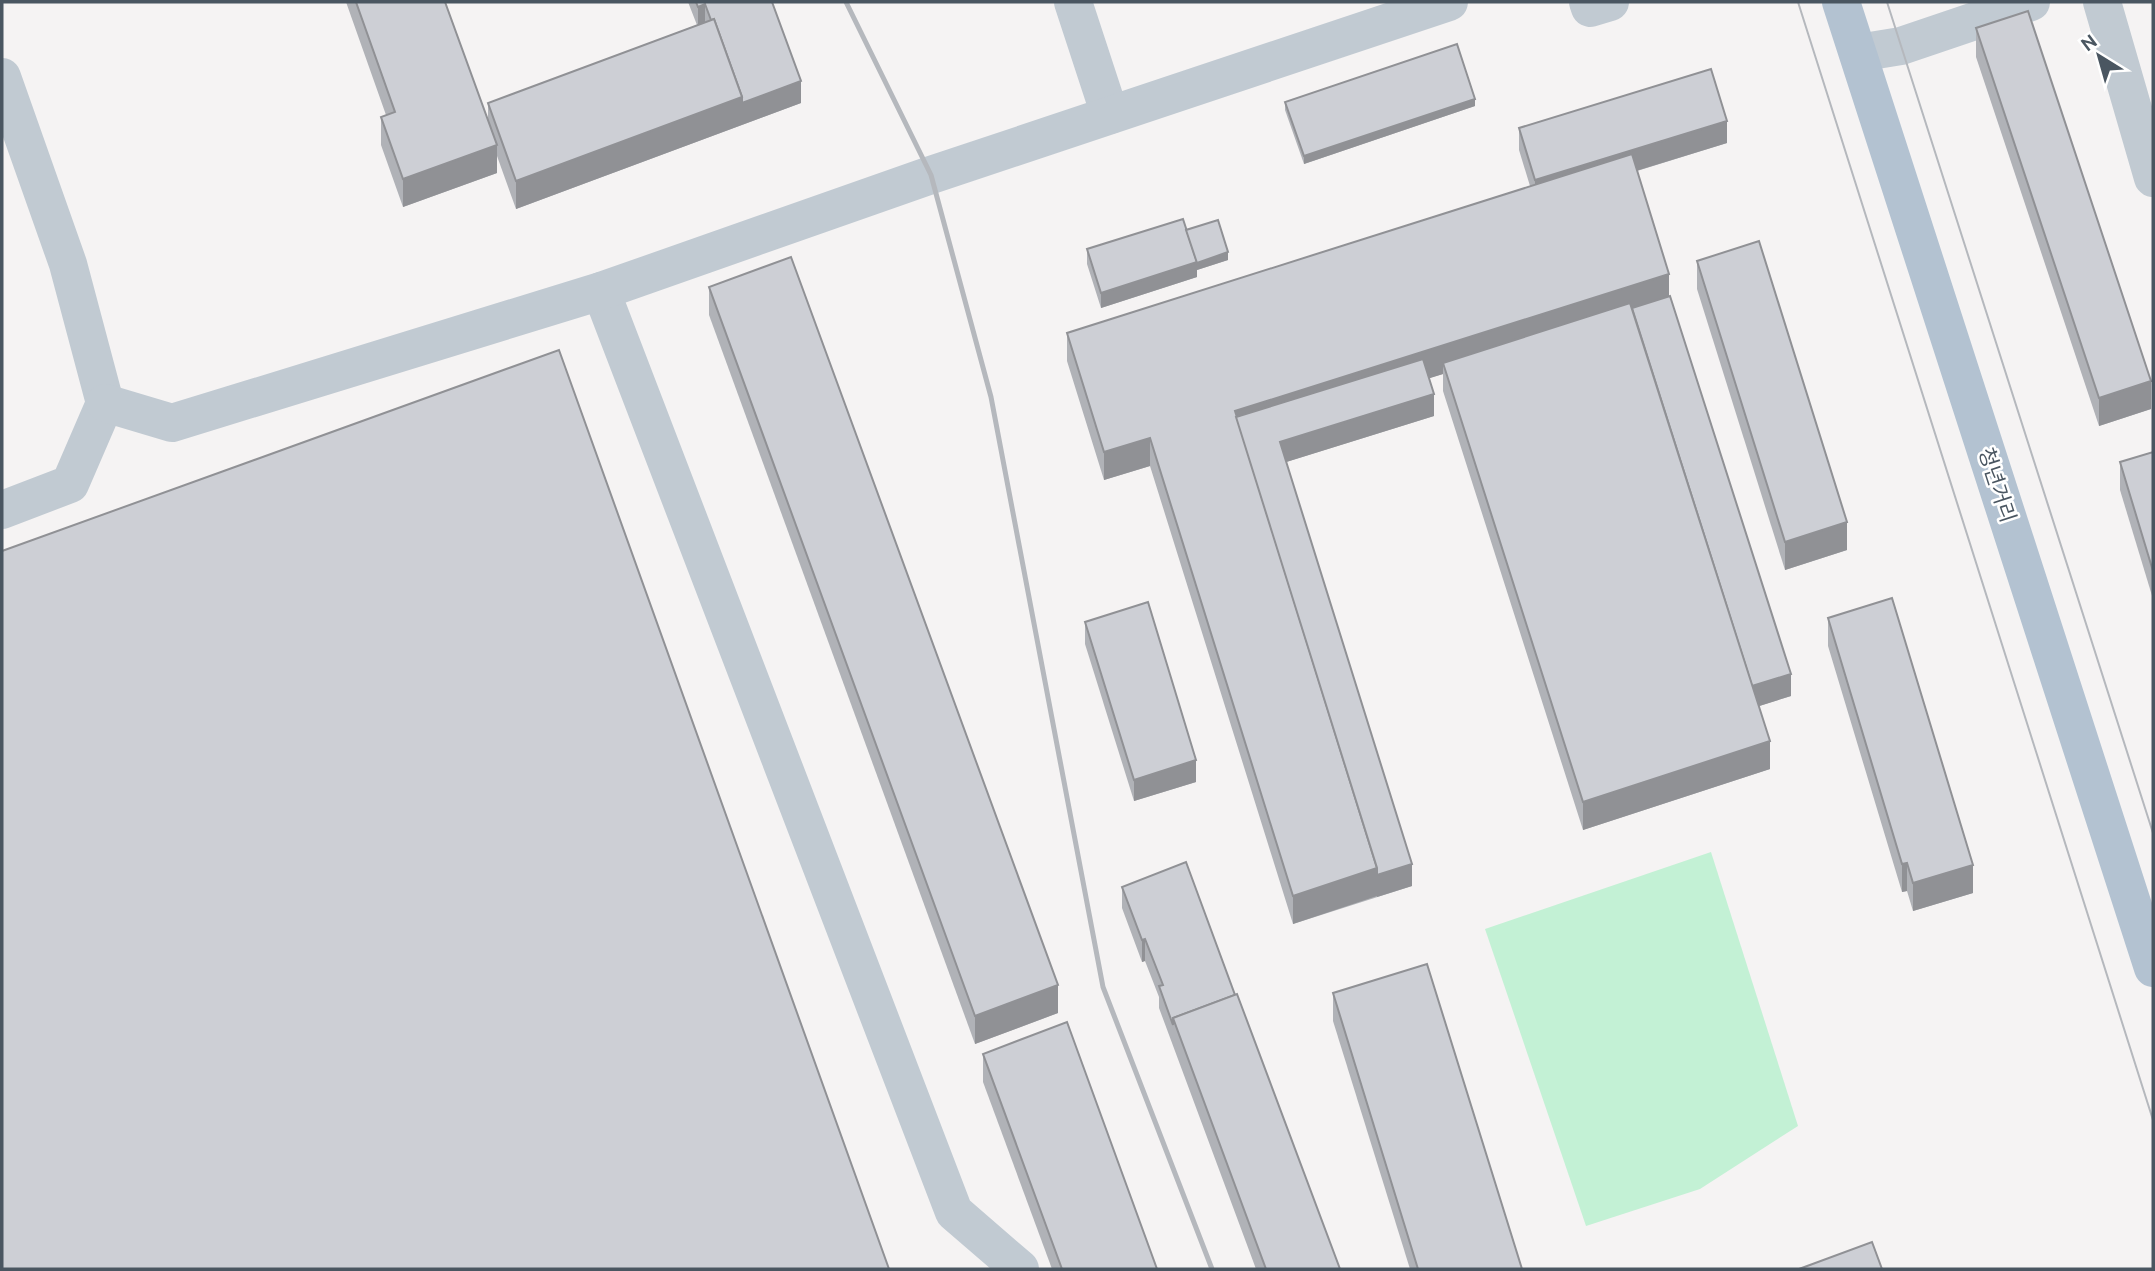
<svg xmlns="http://www.w3.org/2000/svg" width="2155" height="1271" font-family="Ubuntu,'Noto Sans KR',sans-serif">
	<style>
		.green { fill: #c3f1d5 }
		.lines { fill: none; stroke-linecap: round; stroke-linejoin: round }
		.minor { stroke: #c1cad2; stroke-width: 38 }
		.major { stroke: #b3c2d1; stroke-width: 38 }
		.tram { stroke: #b5b8bd; stroke-width: 2 }
		.rail { stroke: #b5b8bd; stroke-width: 5 }
		.wall { fill: #b0b2b7 }
		.shaded-wall { fill: #909195 }
		.building { fill: #cdcfd5; stroke: #909195; stroke-width: 2 }
		.labels { text-anchor: middle; stroke-width: 5; stroke-linejoin: round; paint-order: stroke }
		.street-label { font-size: 21px; fill: #4a5661; stroke: #fff }
	</style>
	<rect width="100%" height="100%" fill="#f5f3f3"/>
	<path class="green" d="M 1711,852 L 1798,1126 L 1700,1189 L 1586,1226 L 1485,929 Z"/>
	<g class="lines">
		<g class="minor">
			<path d="M 1073,2 L 1110,115"/>
			<path d="M 1588,2 L 1590,8 L 1610,2"/>
			<path d="M 2102,2 L 2153,178"/>
			<path d="M 1858,53 L 1901,46 L 2031,2"/>
			<path d="M 2,77 L 68,264 L 105,403 L 70,484 L 2,510"/>
			<path d="M 601,291 L 954,1212 L 1020,1269"/>
			<path d="M 105,403 L 172,423 L 601,291 L 931,175 L 1449,2"/>
		</g>
		<path class="major" d="M 1841,2 L 2153,968"/>
		<g class="tram">
			<path d="M 1798,2 L 2153,1120"/>
			<path d="M 1887,2 L 2153,833"/>
		</g>
		<path class="rail" d="M 846,2 L 931,175 L 991,397 L 1103,987 L 1212,1269"/>
	</g>
	<g class="wall">
		<path d="M 346,2 L 445,2 L 488,120 L 488,103 L 697,25 L 688,2 L 772,2 L 801,103 L 516,209 L 497,156 L 497,173 L 403,207 L 381,145 L 381,117 L 386,115 Z"/>
		<path d="M 1976,28 L 2151,409 L 2099,426 L 1976,57 Z"/>
		<path d="M 1285,102 L 1475,106 L 1304,164 L 1285,110 Z"/>
		<path d="M 1519,128 L 1727,143 L 1637,171 L 1669,296 L 1791,696 L 1759,706 L 1770,769 L 1583,830 L 1443,391 L 1443,374 L 1429,378 L 1434,416 L 1286,462 L 1412,886 L 1293,924 L 1150,466 L 1104,480 L 1067,361 L 1067,333 L 1530,186 L 1519,150 Z"/>
		<path d="M 1186,230 L 1228,260 L 1197,270 L 1197,277 L 1101,308 L 1087,264 L 1087,249 Z"/>
		<path d="M 1697,261 L 1847,550 L 1785,570 L 1697,289 Z"/>
		<path d="M 709,287 L 1058,1013 L 975,1044 L 709,315 Z"/>
		<path d="M 2153,452 L 2153,599 L 2120,490 L 2120,462 Z"/>
		<path d="M 1828,618 L 1973,893 L 1913,911 L 1907,891 L 1902,892 L 1828,646 Z"/>
		<path d="M 1085,622 L 1196,782 L 1134,801 L 1085,644 Z"/>
		<path d="M 1122,887 L 1235,995 L 1340,1269 L 1256,1269 L 1159,1008 L 1159,997 L 1145,961 L 1142,962 L 1122,908 Z"/>
		<path d="M 1333,993 L 1522,1269 L 1410,1269 L 1333,1021 Z"/>
		<path d="M 983,1054 L 1157,1269 L 1052,1269 L 983,1082 Z"/>
	</g>
	<g class="shaded-wall">
		<path d="M 705,4 L 705,26 L 698,28 L 698,7 Z"/>
		<path d="M 801,81 L 801,103 L 516,209 L 516,181 L 742,97 Z"/>
		<path d="M 1475,99 L 1475,106 L 1304,164 L 1304,156 Z"/>
		<path d="M 1727,121 L 1727,143 L 1535,202 L 1535,180 Z"/>
		<path d="M 497,145 L 497,173 L 403,207 L 403,179 Z"/>
		<path d="M 1228,252 L 1228,260 L 1197,270 L 1197,277 L 1101,308 L 1101,293 Z"/>
		<path d="M 1669,274 L 1669,302 L 1443,363 L 1443,374 L 1241,438 L 1235,411 Z"/>
		<path d="M 2151,381 L 2151,409 L 2099,426 L 2099,398 Z"/>
		<path d="M 1434,394 L 1434,416 L 1280,464 L 1280,442 Z"/>
		<path d="M 1150,438 L 1150,466 L 1104,480 L 1104,452 Z"/>
		<path d="M 1847,522 L 1847,550 L 1785,570 L 1785,542 Z"/>
		<path d="M 1791,674 L 1791,696 L 1750,709 L 1750,687 Z"/>
		<path d="M 1770,741 L 1770,769 L 1583,830 L 1583,802 Z"/>
		<path d="M 1196,760 L 1196,782 L 1134,801 L 1134,780 Z"/>
		<path d="M 1907,863 L 1907,891 L 1902,892 L 1902,864 Z"/>
		<path d="M 1412,864 L 1412,886 L 1377,897 L 1377,875 Z"/>
		<path d="M 1973,865 L 1973,893 L 1913,911 L 1913,883 Z"/>
		<path d="M 1377,868 L 1377,896 L 1293,924 L 1293,896 Z"/>
		<path d="M 1145,939 L 1145,961 L 1142,962 L 1142,940 Z"/>
		<path d="M 1058,985 L 1058,1013 L 975,1044 L 975,1016 Z"/>
	</g>
	<g class="building">
		<path d="M 356,2 L 445,2 L 497,145 L 403,179 L 381,117 L 395,112 Z"/>
		<path d="M 696,2 L 772,2 L 801,81 L 742,103 L 742,97 L 714,19 L 711,20 L 705,4 L 698,7 Z"/>
		<path d="M 2028,11 L 2151,381 L 2099,398 L 1976,28 Z"/>
		<path d="M 714,19 L 742,97 L 516,181 L 488,103 Z"/>
		<path d="M 1457,44 L 1475,99 L 1304,156 L 1285,102 Z"/>
		<path d="M 1711,69 L 1727,121 L 1535,180 L 1519,128 Z"/>
		<path d="M 1632,154 L 1669,274 L 1235,411 L 1377,868 L 1293,896 L 1150,438 L 1104,452 L 1067,333 Z"/>
		<path d="M 1183,219 L 1197,262 L 1101,293 L 1087,249 Z"/>
		<path d="M 1218,220 L 1228,252 L 1197,263 L 1186,230 Z"/>
		<path d="M 1759,241 L 1847,522 L 1785,542 L 1697,261 Z"/>
		<path d="M 791,257 L 1058,985 L 975,1016 L 709,287 Z"/>
		<path d="M 1670,296 L 1791,674 L 1752,686 L 1632,308 Z"/>
		<path d="M 1630,303 L 1770,741 L 1583,802 L 1443,363 Z"/>
		<path d="M 559,350 L 889,1269 L 2,1269 L 2,551 Z"/>
		<path d="M 1423,359 L 1434,394 L 1280,442 L 1412,864 L 1377,875 L 1377,868 L 1236,417 Z"/>
		<path d="M 2153,452 L 2153,571 L 2120,462 Z"/>
		<path d="M 1892,598 L 1973,865 L 1913,883 L 1907,863 L 1902,864 L 1828,618 Z"/>
		<path d="M 1148,602 L 1196,760 L 1134,780 L 1085,622 Z"/>
		<path d="M 1186,862 L 1235,995 L 1173,1018 L 1173,1025 L 1159,986 L 1163,985 L 1145,939 L 1142,940 L 1122,887 Z"/>
		<path d="M 1427,964 L 1522,1269 L 1418,1269 L 1333,993 Z"/>
		<path d="M 1237,994 L 1340,1269 L 1266,1269 L 1173,1018 Z"/>
		<path d="M 1067,1022 L 1157,1269 L 1062,1269 L 983,1054 Z"/>
		<path d="M 1872,1242 L 1882,1269 L 1799,1269 Z"/>
	</g>
	<g class="labels">
		<g class="street-label">
			<text transform="translate(1997 485) rotate(72)" y="7">청년거리</text>
		</g>
	</g>
	<rect width="2155" height="1271" fill="none" stroke="#4a5661" stroke-width="7"/>
	<g transform="translate(2099 56) rotate(323)" stroke="#ffffff" stroke-width="5" paint-order="stroke">
	<path d="M0-5L12 26L0 18L-12 26Z" fill="#4a5661"/>
	<text y="-10" font-size="19" font-weight="bold" text-anchor="middle" fill="#4a5661">N</text>
	</g>
</svg>
